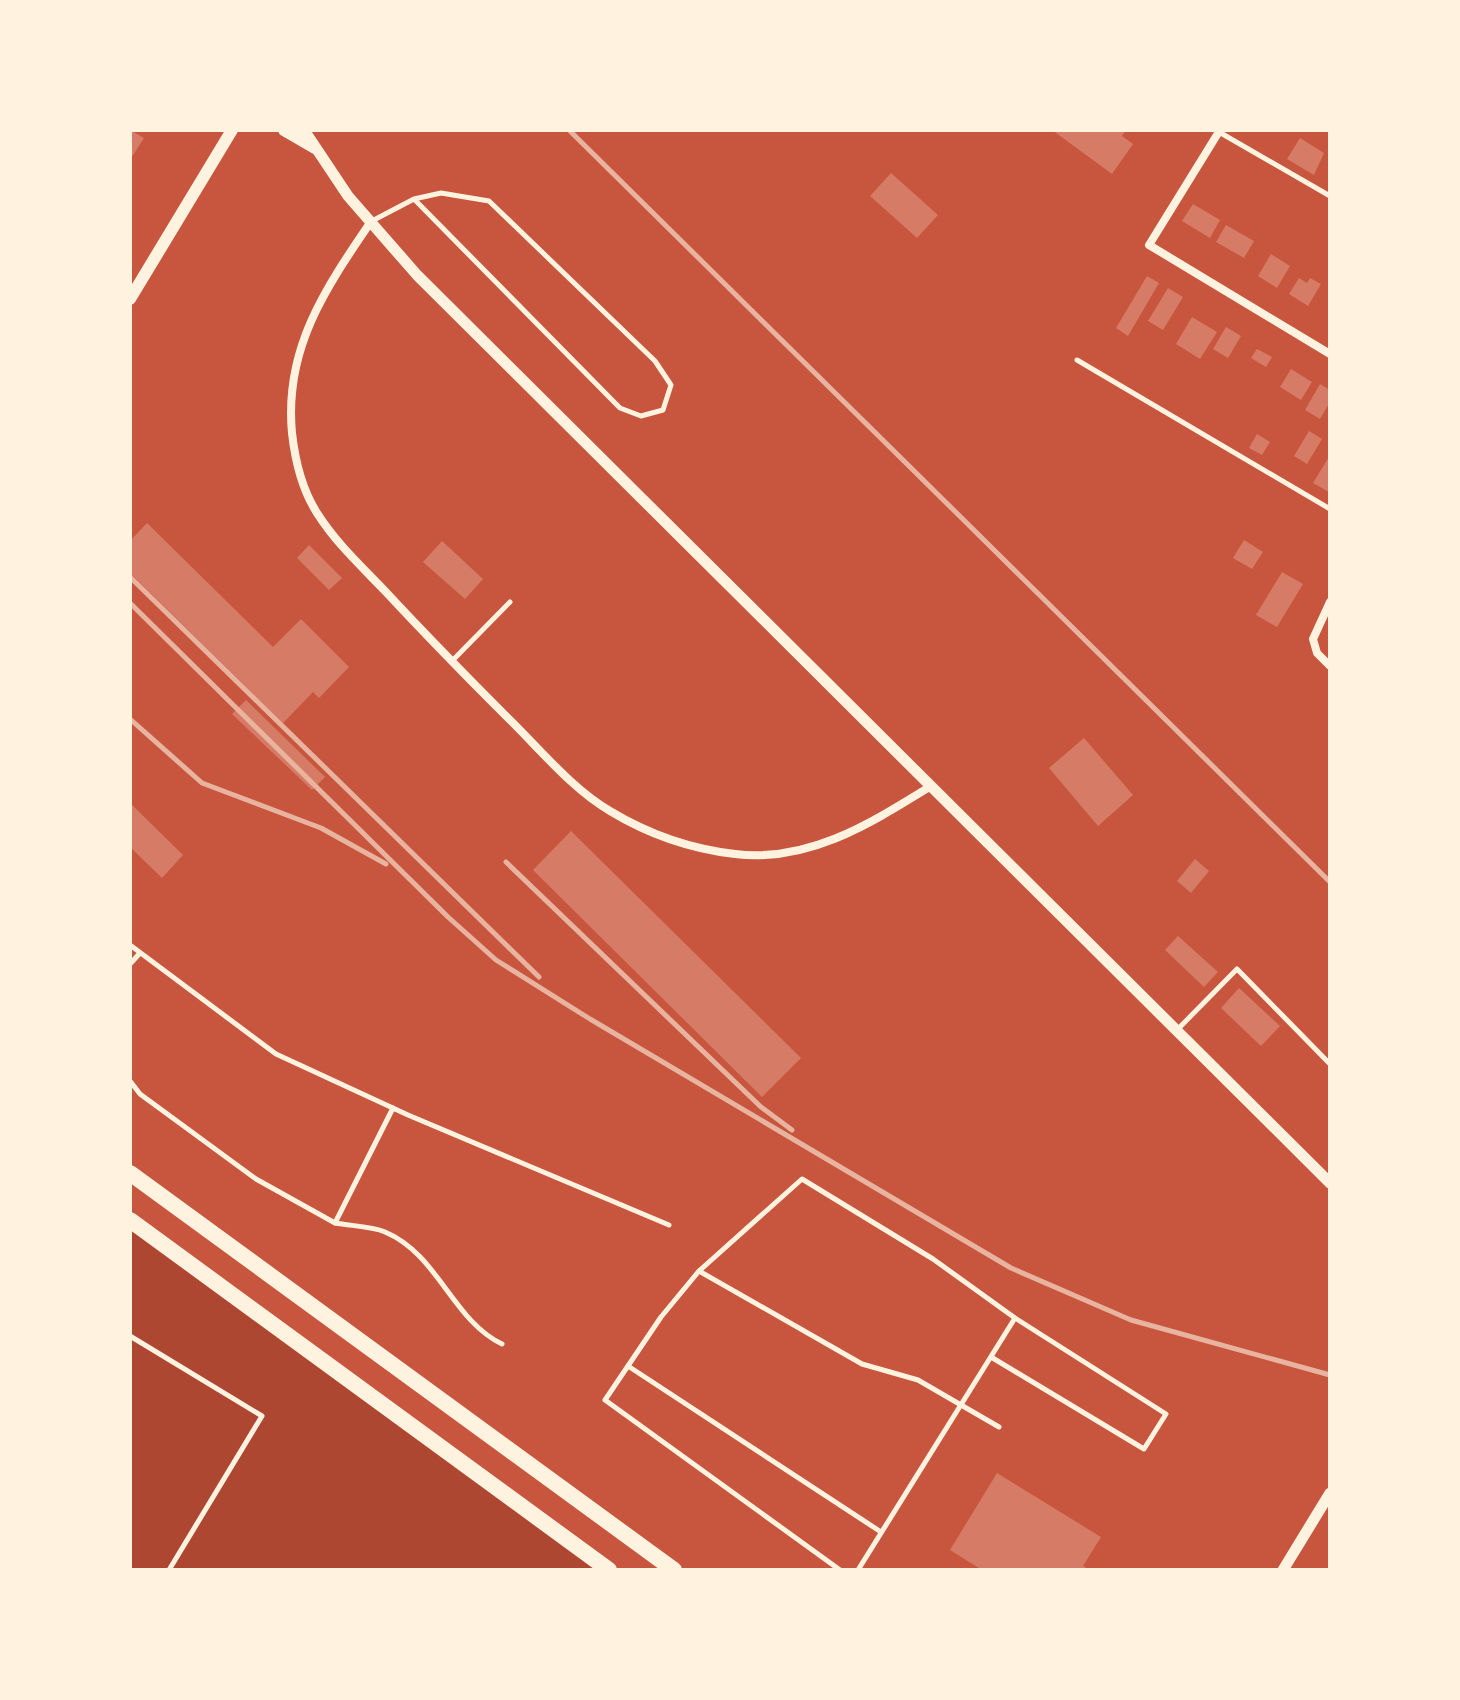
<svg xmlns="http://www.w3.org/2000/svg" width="1460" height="1700" font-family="Montserrat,sans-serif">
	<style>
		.green { fill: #ae4732 }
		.building { fill: #d67c66 }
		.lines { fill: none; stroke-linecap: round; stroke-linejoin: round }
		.service { stroke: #fff3e0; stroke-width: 5 }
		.minor { stroke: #fff3e0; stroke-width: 8 }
		.tertiary { stroke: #fff3e0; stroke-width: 11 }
		.secondary { stroke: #fff3e0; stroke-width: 12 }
		.trunk { stroke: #fff3e0; stroke-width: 16 }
		.rail { stroke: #e9b49f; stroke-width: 5 }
	</style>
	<rect width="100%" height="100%" fill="#c8553d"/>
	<path class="green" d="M 130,1220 L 609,1570 L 130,1570 Z"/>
	<g class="building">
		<path d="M 130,130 L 144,138 L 130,160 Z"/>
		<path d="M 1052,130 L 1126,130 L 1122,136 L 1133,144 L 1112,174 Z"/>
		<path d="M 1300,138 L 1324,153 L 1314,175 L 1287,159 Z"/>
		<path d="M 891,173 L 938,215 L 917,238 L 870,196 Z"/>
		<path d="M 1193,204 L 1220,220 L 1210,238 L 1182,221 Z"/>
		<path d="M 1226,225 L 1254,241 L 1244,258 L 1216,242 Z"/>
		<path d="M 1271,254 L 1290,266 L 1277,288 L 1258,276 Z"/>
		<path d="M 1147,276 L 1159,283 L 1128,336 L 1116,328 Z"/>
		<path d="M 1299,278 L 1307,283 L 1310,278 L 1321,284 L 1308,306 L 1289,294 Z"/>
		<path d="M 1168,288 L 1183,297 L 1163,330 L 1148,321 Z"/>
		<path d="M 1192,317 L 1217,332 L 1200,359 L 1176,344 Z"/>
		<path d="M 1226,327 L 1241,336 L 1228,358 L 1213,349 Z"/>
		<path d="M 1257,349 L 1272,357 L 1266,367 L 1251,358 Z"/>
		<path d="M 1291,369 L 1312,382 L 1301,400 L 1280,387 Z"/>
		<path d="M 1320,384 L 1330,390 L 1330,402 L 1320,419 L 1305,410 Z"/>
		<path d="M 1309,431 L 1322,439 L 1307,464 L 1294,456 Z"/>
		<path d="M 1257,434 L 1270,442 L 1262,455 L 1249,448 Z"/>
		<path d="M 1330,455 L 1330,490 L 1329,492 L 1313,483 Z"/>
		<path d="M 147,523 L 273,647 L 301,619 L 349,667 L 319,698 L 313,692 L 283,723 L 130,573 L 130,541 Z"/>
		<path d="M 1244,540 L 1263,552 L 1252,569 L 1233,558 Z"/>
		<path d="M 442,541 L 483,579 L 465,599 L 423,562 Z"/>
		<path d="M 309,545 L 342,578 L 329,590 L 297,558 Z"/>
		<path d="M 1282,572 L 1303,584 L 1277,627 L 1256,615 Z"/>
		<path d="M 246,700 L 325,777 L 312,790 L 232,714 Z"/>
		<path d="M 1084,738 L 1133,795 L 1098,826 L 1049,768 Z"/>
		<path d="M 130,803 L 183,855 L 162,878 L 130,847 Z"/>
		<path d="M 571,831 L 801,1058 L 762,1097 L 533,870 Z"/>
		<path d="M 1195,859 L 1209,871 L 1191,893 L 1177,881 Z"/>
		<path d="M 1178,936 L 1218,972 L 1204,987 L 1165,950 Z"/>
		<path d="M 1239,988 L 1280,1026 L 1261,1046 L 1221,1008 Z"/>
		<path d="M 997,1473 L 1101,1537 L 1083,1566 L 1090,1570 L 982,1570 L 950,1550 Z"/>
	</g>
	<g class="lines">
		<g class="service">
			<path d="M 1219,132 L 1330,196"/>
			<path d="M 370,222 L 414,199 L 620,408 L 641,416 L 663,410 L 671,385 L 655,361 L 489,201 L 441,193 L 414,199"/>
			<path d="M 1077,360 L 1330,509"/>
			<path d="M 452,661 L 510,602"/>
			<path d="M 130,945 L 276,1054 L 408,1115 L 669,1225"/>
			<path d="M 130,964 L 140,953"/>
			<path d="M 1177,1030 L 1237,969 L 1330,1064"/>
			<path d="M 130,1081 L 140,1094 L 256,1179 L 335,1223 L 393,1108"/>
			<path d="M 335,1223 C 351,1226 371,1226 385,1232 C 438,1254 453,1321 502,1344"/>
			<path d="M 699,1271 L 802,1179 L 933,1259 L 1015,1318 L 858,1570"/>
			<path d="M 130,1336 L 262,1416 L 169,1570"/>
			<path d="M 991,1357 L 1144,1449 L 1166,1414 L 1015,1318"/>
			<path d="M 628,1366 L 881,1532"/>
			<path d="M 840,1570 L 605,1400 L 661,1317 L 699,1271 L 862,1364 L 918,1380 L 999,1427"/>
		</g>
		<g class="minor">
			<path d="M 1220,130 L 1149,245 L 1330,354"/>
			<path d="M 370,223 C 325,289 284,349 292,433 C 295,460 303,491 317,513 C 336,543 361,566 385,591 C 425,634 466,676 507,717 C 540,749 571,788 610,811 C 648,834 691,849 735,854 C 809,863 871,823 931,786"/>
			<path d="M 1330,602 L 1313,639 L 1317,653 L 1330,666"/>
		</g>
		<g class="tertiary">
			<path d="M 304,130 L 348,196 L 417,275 L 1330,1183"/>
			<path d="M 1283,1570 L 1330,1493"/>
		</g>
		<g class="secondary">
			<path d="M 284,130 L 315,148"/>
			<path d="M 130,299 L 232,130"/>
		</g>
		<g class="trunk">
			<path d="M 130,1173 L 674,1570"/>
			<path d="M 130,1220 L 609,1570"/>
		</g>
		<g class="rail">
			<path d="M 569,130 L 1330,882"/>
			<path d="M 130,577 L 539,977"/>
			<path d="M 130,603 L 448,917 L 496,960 L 590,1019 L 1011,1268 L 1131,1320 L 1330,1375"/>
			<path d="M 130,719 L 202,783 L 321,828 L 386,864"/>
			<path d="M 506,862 L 761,1107 L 792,1130"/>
		</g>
	</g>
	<rect width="1460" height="1700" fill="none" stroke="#fff3e0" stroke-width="264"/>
</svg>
